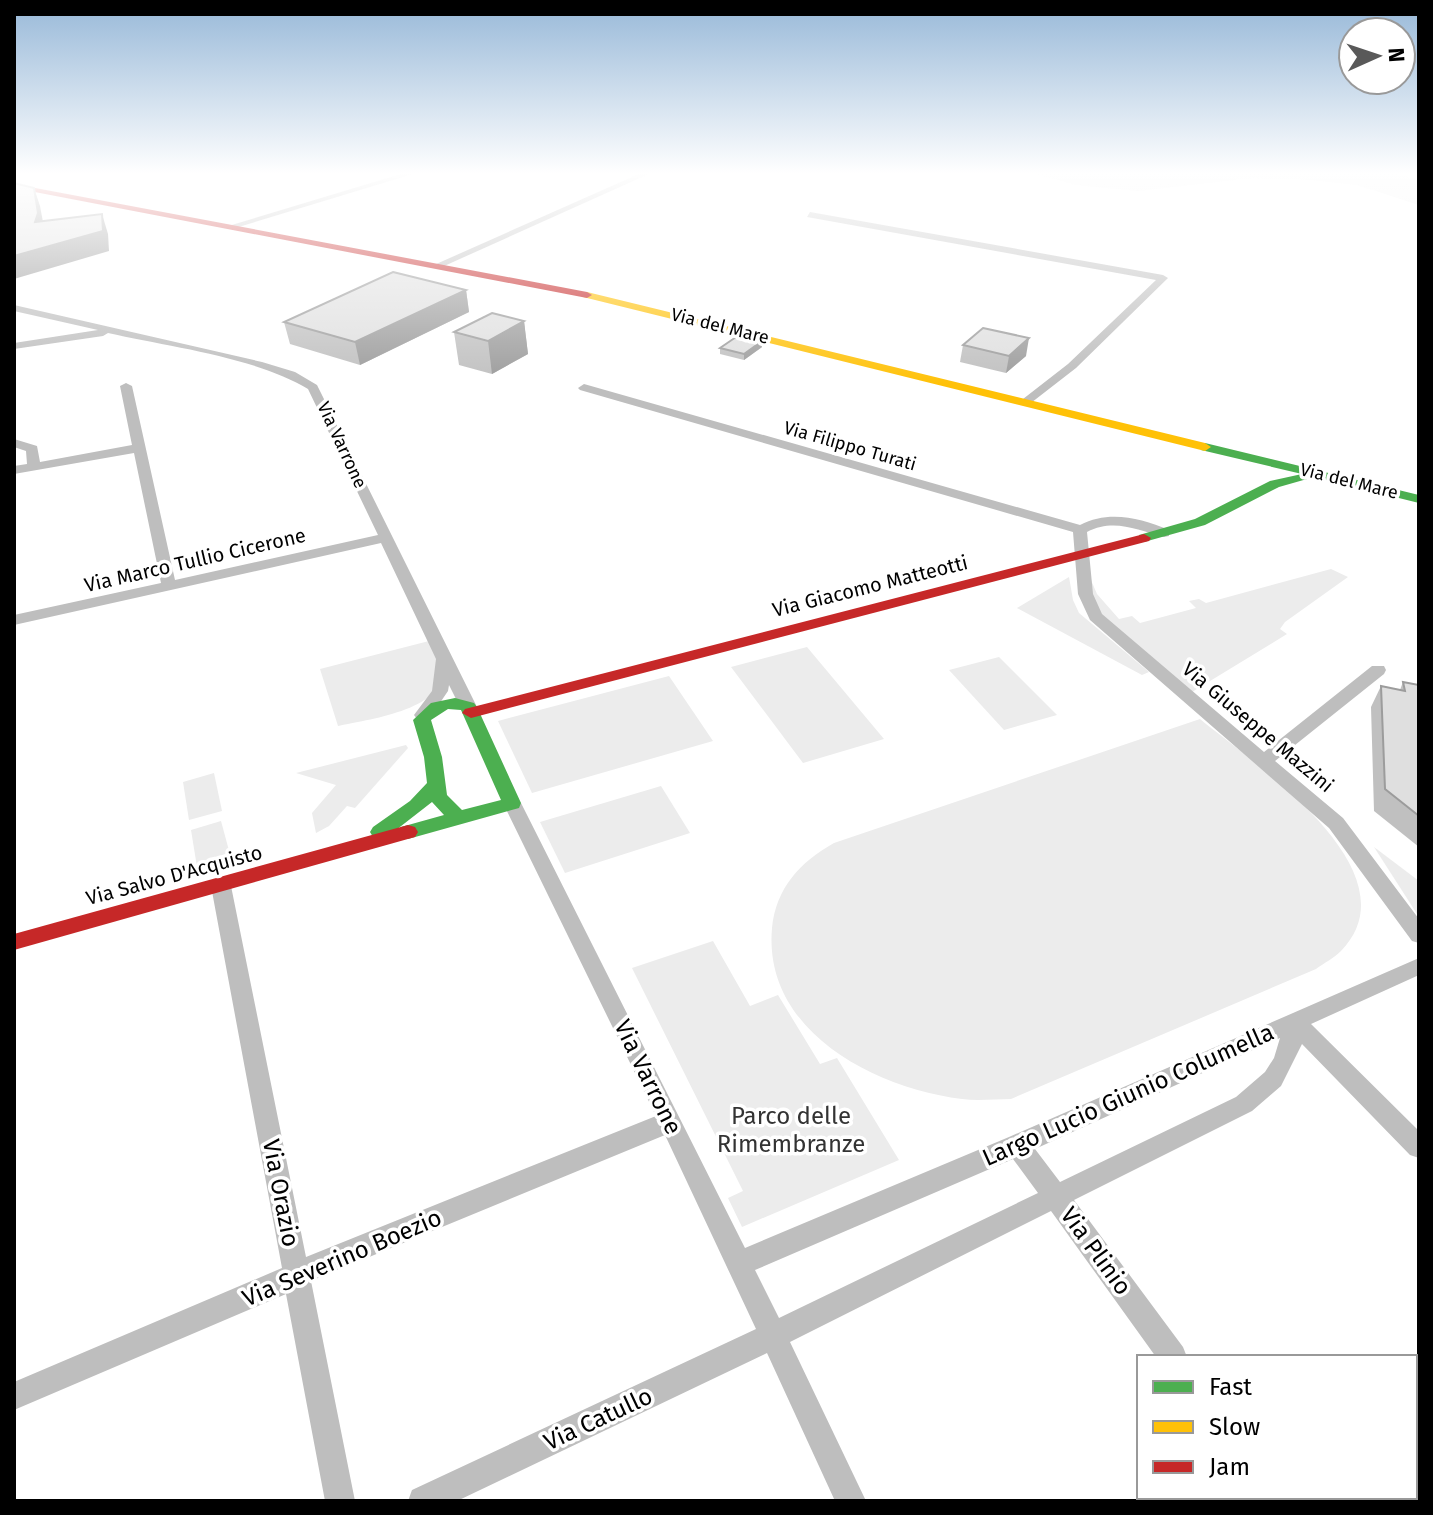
<svg xmlns="http://www.w3.org/2000/svg" width="1433" height="1515" font-family="'Fira Sans',sans-serif">
	<style>
		.green { fill: #ececec }
		.lines { fill: none; stroke-linecap: round; stroke-linejoin: round }
		.street { fill: #bebebe; fill-rule: evenodd }
		.fast { fill: #4caf50; fill-rule: evenodd }
		.slow { fill: #ffc107; fill-rule: evenodd }
		.jam { fill: #c62828; fill-rule: evenodd }
		.wall { fill: #c0c0c0 }
		.shaded-wall { fill: #9c9c9c }
		.building { fill: #dfdfdf; stroke: #9c9c9c; stroke-width: 2 }
		.labels { text-anchor: middle; stroke-width: 7; stroke-linejoin: round; paint-order: stroke }
		.far-street-label { font-size: 18px; fill: #000; stroke: #fff }
		.street-label { font-size: 20px; fill: #000; stroke: #fff }
		.near-street-label { font-size: 24px; fill: #000; stroke: #fff }
		.near-park-label { font-size: 24px; fill: #333; stroke: #fff }
	</style>
	<rect width="100%" height="100%" fill="#fff"/>
	<g class="green">
		<path d="M 1032,173 L 1397,173 L 1419,180 L 1419,205 L 1357,185 L 1310,180 L 1252,178 L 1138,191 L 1076,185 Z"/>
		<path d="M 1331,569 L 1348,577 L 1285,622 L 1280,629 L 1287,634 L 1192,692 L 1107,621 L 1092,602 L 1091,580 L 1097,594 L 1119,619 L 1132,616 L 1140,623 L 1196,608 L 1189,601 L 1199,599 L 1206,603 Z"/>
		<path d="M 1069,577 L 1073,600 L 1079,613 L 1149,672 L 1142,675 L 1017,608 Z"/>
		<path d="M 429,641 C 432,650 440,661 441,671 C 446,710 365,720 338,726 L 320,669 Z"/>
		<path d="M 807,647 L 884,739 L 803,763 L 731,667 Z"/>
		<path d="M 999,657 L 1057,715 L 1004,730 L 949,670 Z"/>
		<path d="M 669,676 L 713,741 L 532,793 L 498,721 Z"/>
		<path d="M 1200,719 C 1252,762 1418,871 1341,951 C 1334,958 1324,963 1316,969 L 1011,1099 C 995,1099 978,1101 962,1099 C 874,1088 763,1031 772,928 C 776,888 800,862 834,843 Z"/>
		<path d="M 406,745 L 408,748 L 355,808 L 347,806 L 329,826 L 316,833 L 312,813 L 336,785 L 296,773 Z"/>
		<path d="M 214,773 L 222,811 L 189,820 L 183,782 Z"/>
		<path d="M 661,786 L 690,833 L 565,873 L 540,822 Z"/>
		<path d="M 221,821 L 231,858 L 197,867 L 191,830 Z"/>
		<path d="M 1374,847 L 1419,881 L 1419,917 Z"/>
		<path d="M 713,941 L 750,1006 L 778,995 L 820,1064 L 837,1058 L 899,1160 L 742,1227 L 728,1198 L 743,1191 L 632,968 Z"/>
	</g>
	<g class="lines">
		<g class="street">
			<path d="M 404,173 L 416,173 L 232,229 L 225,227 Z"/>
			<path d="M 641,173 L 651,173 L 442,267 L 434,265 Z"/>
			<path d="M 810,212 L 1163,275 L 1168,278 L 1076,368 L 1027,406 L 1023,405 L 1023,399 L 1068,364 L 1156,280 L 807,217 Z"/>
			<path d="M 14,305 L 262,362 L 295,372 L 317,385 L 477,707 L 474,711 L 462,711 L 449,685 L 448,691 L 429,719 L 417,719 L 414,715 L 432,691 L 436,659 L 381,543 L 14,625 L 14,615 L 161,583 L 134,453 L 14,474 L 14,466 L 27,464 L 26,451 L 14,447 L 14,439 L 37,446 L 40,462 L 132,445 L 120,386 L 126,383 L 132,386 L 175,580 L 378,535 L 308,389 C 255,357 170,347 108,333 L 103,336 L 14,349 L 14,343 L 98,330 L 14,311 Z"/>
			<path d="M 584,384 L 1080,525 C 1109,510 1140,518 1169,530 L 1169,536 L 1164,537 C 1137,530 1114,518 1087,532 L 1093,594 L 1102,614 L 1264,752 L 1372,666 L 1384,666 L 1386,670 L 1384,674 L 1275,761 L 1343,818 L 1419,919 L 1419,943 L 1412,941 L 1329,828 L 1090,620 L 1078,594 L 1073,532 L 580,390 L 578,388 Z"/>
			<path d="M 512,797 L 521,803 L 745,1248 L 1009,1137 L 1419,958 L 1419,975 L 1311,1024 L 1419,1131 L 1419,1158 L 1410,1155 L 1302,1044 L 1281,1086 L 1252,1111 L 1074,1200 L 1183,1347 L 1187,1357 L 1156,1357 L 1051,1211 L 790,1342 L 866,1501 L 835,1501 L 767,1353 L 457,1501 L 408,1501 L 412,1490 L 756,1329 L 665,1135 L 311,1281 L 355,1501 L 325,1501 L 286,1294 L 14,1410 L 14,1382 L 282,1268 L 211,886 L 214,881 L 228,881 L 231,886 L 306,1257 L 656,1116 L 503,803 ZM 1280,1038 L 1274,1058 L 1265,1072 L 1236,1097 L 1060,1182 L 1035,1149 ZM 1013,1159 L 1038,1193 L 779,1318 L 755,1270 Z"/>
			<path d="M 1419,1363 L 1419,1393 L 1415,1394 L 1415,1364 Z"/>
			<path d="M 1200,1497 L 1236,1497 L 1235,1501 L 1199,1501 Z"/>
			<path d="M 1261,1497 L 1293,1497 L 1294,1501 L 1262,1501 Z"/>
		</g>
		<g class="fast">
			<path d="M 1205,443 L 1419,495 L 1419,503 L 1314,477 L 1279,487 L 1205,525 L 1144,542 L 1139,541 L 1139,535 L 1195,519 L 1270,481 L 1302,474 L 1201,450 L 1201,444 Z"/>
			<path d="M 455,698 L 474,703 L 477,707 L 521,803 L 519,808 L 408,839 L 401,837 L 398,832 L 401,827 L 444,815 L 432,802 L 387,837 L 373,837 L 370,832 L 373,827 L 410,801 L 427,783 L 424,757 L 413,720 L 431,703 ZM 448,709 L 461,710 L 501,800 L 462,810 L 447,795 L 442,757 L 431,720 Z"/>
		</g>
		<path class="slow" d="M 587,292 L 1205,443 L 1211,447 L 1205,451 L 583,297 L 583,293 Z"/>
		<g class="jam">
			<path d="M 14,184 L 587,292 L 592,295 L 587,298 L 14,188 Z"/>
			<path d="M 1144,534 L 1151,538 L 1149,541 L 471,718 L 462,713 L 465,709 Z"/>
			<path d="M 408,825 L 415,827 L 418,832 L 415,837 L 14,950 L 14,934 Z"/>
		</g>
	</g>
	<g class="wall">
		<path d="M 466,290 L 469,312 L 360,365 L 290,344 L 284,322 Z"/>
		<path d="M 524,321 L 528,354 L 492,374 L 459,365 L 454,332 Z"/>
		<path d="M 963,345 L 1026,356 L 1006,373 L 960,362 Z"/>
		<path d="M 762,347 L 744,360 L 720,354 L 720,348 Z"/>
		<path d="M 1403,682 L 1419,685 L 1419,847 L 1374,811 L 1371,707 L 1381,686 L 1400,690 Z"/>
	</g>
	<g class="shaded-wall">
		<path d="M 34,188 L 40,206 L 45,233 L 35,222 Z"/>
		<path d="M 102,214 L 108,234 L 109,251 L 14,279 L 14,256 Z"/>
		<path d="M 466,290 L 469,312 L 360,365 L 355,342 Z"/>
		<path d="M 524,321 L 528,354 L 492,374 L 488,341 Z"/>
		<path d="M 1029,338 L 1026,356 L 1006,373 L 1009,356 Z"/>
		<path d="M 762,341 L 762,347 L 744,360 L 744,354 Z"/>
	</g>
	<g class="building">
		<path d="M 14,183 L 34,188 L 38,213 L 35,222 L 102,214 L 103,231 L 14,256 Z"/>
		<path d="M 393,272 L 466,290 L 355,342 L 284,322 Z"/>
		<path d="M 492,313 L 524,321 L 488,341 L 454,332 Z"/>
		<path d="M 983,328 L 1029,338 L 1009,356 L 963,345 Z"/>
		<path d="M 739,335 L 762,341 L 744,354 L 720,348 Z"/>
		<path d="M 1403,682 L 1419,685 L 1419,816 L 1385,789 L 1381,686 L 1405,691 Z"/>
	</g>
	<linearGradient id="sky" x2="0" y2="1"><stop stop-color="#97b8d8"/><stop offset="0.45" stop-color="#fff"/><stop offset="1" stop-color="#fff" stop-opacity="0"/></linearGradient>
	<rect width="1433" height="385" fill="url(#sky)"/>
	<g class="labels">
		<g class="far-street-label">
			<text transform="translate(720 326) rotate(14)" y="6">Via del Mare</text>
			<text transform="translate(342 445) rotate(65)" y="6">Via Varrone</text>
			<text transform="translate(850 446) rotate(16)" y="6">Via Filippo Turati</text>
			<text transform="translate(1349 481) rotate(14)" y="6">Via del Mare</text>
		</g>
		<g class="street-label">
			<text transform="translate(195 560) rotate(-13)" y="7">Via Marco Tullio Cicerone</text>
			<text transform="translate(870 586) rotate(-14)" y="7">Via Giacomo Matteotti</text>
			<text transform="translate(1258 727) rotate(40)" y="7">Via Giuseppe Mazzini</text>
			<text transform="translate(174 875) rotate(-15)" y="7">Via Salvo D'Acquisto</text>
		</g>
		<g class="near-street-label">
			<text transform="translate(648 1077) rotate(64)" y="8">Via Varrone</text>
			<text transform="translate(1128 1095) rotate(-24)" y="8">Largo Lucio Giunio Columella</text>
			<text transform="translate(281 1193) rotate(79)" y="8">Via Orazio</text>
			<text transform="translate(1096 1251) rotate(54)" y="8">Via Plinio</text>
			<text transform="translate(342 1258) rotate(-23)" y="8">Via Severino Boezio</text>
			<text transform="translate(598 1419) rotate(-25)" y="8">Via Catullo</text>
		</g>
		<g class="near-park-label">
			<text x="791" y="1124">Parco delle<tspan x="791" dy="28">Rimembranze</tspan></text>
		</g>
	</g>
	<rect width="1433" height="1515" fill="none" stroke="#000000" stroke-width="32"/>
	<rect x="1137" y="1355" width="280" height="144" fill="#ffffff" stroke="#999999" stroke-width="2"/>
	<rect x="1153" y="1381" width="40" height="12" fill="#4caf50" stroke="#999999" stroke-width="2"/>
	<text x="1209" y="1395" font-size="24" fill="#000000">Fast</text>
	<rect x="1153" y="1421" width="40" height="12" fill="#ffc107" stroke="#999999" stroke-width="2"/>
	<text x="1209" y="1435" font-size="24" fill="#000000">Slow</text>
	<rect x="1153" y="1461" width="40" height="12" fill="#c62828" stroke="#999999" stroke-width="2"/>
	<text x="1209" y="1475" font-size="24" fill="#000000">Jam</text>
	<g transform="translate(1377 56) rotate(87)"><circle r="38" fill="#ffffff" stroke="#999999" stroke-width="2"/>
	<path d="M0-6L14 30L0 20L-14 30Z" fill="#595959"/>
	<text y="-12" font-size="22" font-weight="bold" text-anchor="middle" fill="#000000">N</text>
	</g>
</svg>
